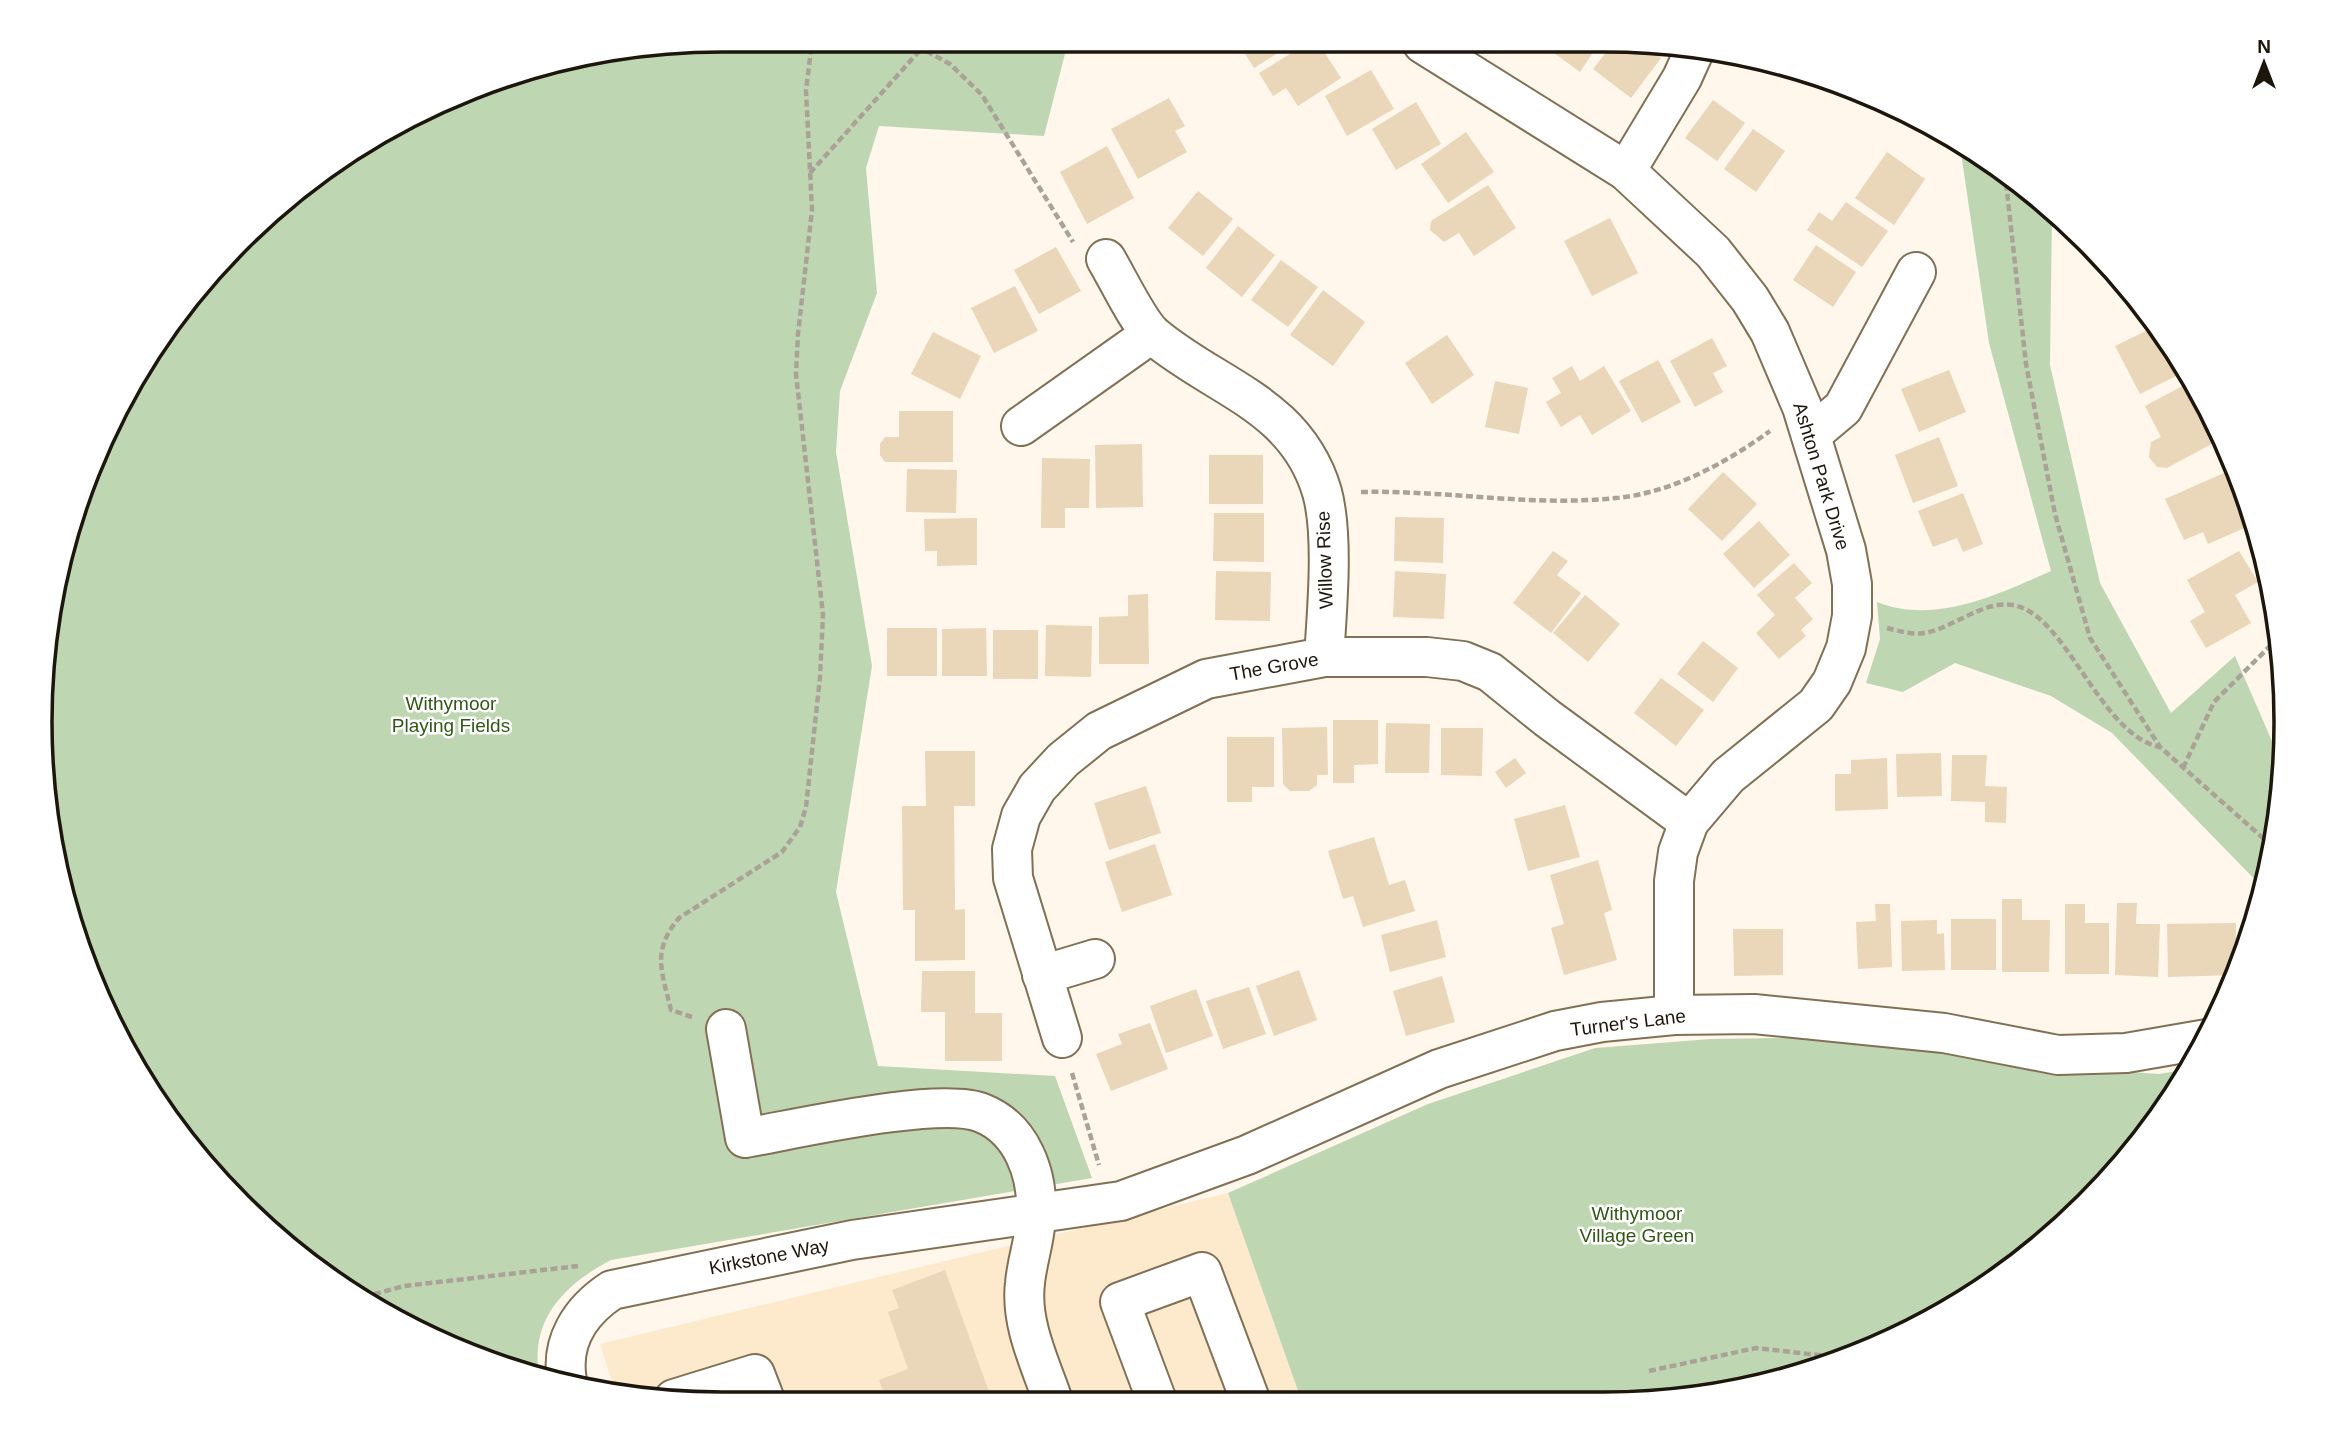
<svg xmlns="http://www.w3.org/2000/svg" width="2327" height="1445" font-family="Arial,sans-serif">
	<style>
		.built { fill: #fde9cc }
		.green { fill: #bfd6b3 }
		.building { fill: #ead6b8 }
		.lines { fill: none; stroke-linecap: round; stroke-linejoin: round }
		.minor-casing { stroke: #817055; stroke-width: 42 }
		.path { stroke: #aaa297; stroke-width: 4.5; stroke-dasharray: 7 3.5; stroke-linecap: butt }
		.minor { stroke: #fff; stroke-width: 38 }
		.labels { text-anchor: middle; stroke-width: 5; stroke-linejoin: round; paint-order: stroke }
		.street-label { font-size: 19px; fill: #1d160c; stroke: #fff }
		.park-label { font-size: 19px; fill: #315714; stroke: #fff }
		.rim { fill: none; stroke: #1d160c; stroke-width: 3.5 }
	</style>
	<rect width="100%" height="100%" fill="#fff7eb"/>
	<path class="built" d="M 1228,1193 L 1302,1402 L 634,1399 L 616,1394 L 600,1344 Z"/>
	<g class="green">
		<path d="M 722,40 L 1068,42 L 1044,136 L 879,126 L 866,168 L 877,293 L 840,391 L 836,452 L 872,666 L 836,892 L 878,1066 L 1055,1076 L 1092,1178 L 611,1260 C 565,1284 530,1319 539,1374 L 462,1353 L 307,1264 L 155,1102 L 110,1024 L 64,899 L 46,811 L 42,678 L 77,503 L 131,382 L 181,307 L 343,155 L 504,76 Z"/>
		<path d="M 1960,146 L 2020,181 L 2052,211 L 2050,365 L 2100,583 L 2171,713 L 2235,656 L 2285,771 L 2265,890 L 2112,733 L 2051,696 L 1955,663 L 1903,692 L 1866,683 L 1880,639 L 1877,602 C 1935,625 1997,595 2051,571 L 1989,343 Z"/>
		<path d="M 1841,1037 L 2048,1066 L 2159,1074 L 2189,1069 L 2146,1138 L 2054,1236 L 1907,1334 L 1781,1381 L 1650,1403 L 1302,1402 L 1228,1193 L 1428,1104 L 1595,1048 L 1711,1039 Z"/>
	</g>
	<g class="building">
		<path d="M 1238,43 L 1282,44 L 1292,44 L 1254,68 Z"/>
		<path d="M 1306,44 L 1319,44 L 1341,78 L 1298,106 L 1286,88 L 1273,96 L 1259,73 Z"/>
		<path d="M 1543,45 L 1598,45 L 1580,72 Z"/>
		<path d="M 1611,46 L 1645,46 L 1661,58 L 1631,98 L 1593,69 Z"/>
		<path d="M 1371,70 L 1394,109 L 1347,136 L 1325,96 Z"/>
		<path d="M 1169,98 L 1185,126 L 1175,131 L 1187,152 L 1138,179 L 1111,129 Z"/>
		<path d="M 1713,100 L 1745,123 L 1717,161 L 1685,138 Z"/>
		<path d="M 1416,102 L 1441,144 L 1396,170 L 1372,129 Z"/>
		<path d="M 1753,129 L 1785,151 L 1756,192 L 1724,169 Z"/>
		<path d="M 1466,132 L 1494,172 L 1448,203 L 1421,164 Z"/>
		<path d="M 1107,146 L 1134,198 L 1087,224 L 1060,172 Z"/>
		<path d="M 1887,152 L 1925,179 L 1894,225 L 1855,198 Z"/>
		<path d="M 1488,185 L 1516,228 L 1474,256 L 1459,233 L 1444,242 L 1430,230 L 1431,221 Z"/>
		<path d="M 1198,191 L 1233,219 L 1203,256 L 1168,228 Z"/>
		<path d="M 1846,202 L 1888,231 L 1862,267 L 1807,230 L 1819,212 L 1832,221 Z"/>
		<path d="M 1610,218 L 1638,273 L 1592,296 L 1564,241 Z"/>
		<path d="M 1238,226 L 1275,255 L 1242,297 L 1206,268 Z"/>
		<path d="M 1816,245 L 1856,272 L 1833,307 L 1793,280 Z"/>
		<path d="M 1056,247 L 1081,291 L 1039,314 L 1014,270 Z"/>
		<path d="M 1281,260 L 1318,287 L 1288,327 L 1251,300 Z"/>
		<path d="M 1015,286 L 1038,331 L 994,353 L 971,308 Z"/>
		<path d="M 1323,290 L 1365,322 L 1333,366 L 1290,335 Z"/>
		<path d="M 2156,326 L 2184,372 L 2140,394 L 2115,346 Z"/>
		<path d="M 933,332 L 981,356 L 960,399 L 911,374 Z"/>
		<path d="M 1447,335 L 1474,375 L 1432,404 L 1405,363 Z"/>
		<path d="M 1712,338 L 1727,366 L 1713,373 L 1723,392 L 1695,407 L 1670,361 Z"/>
		<path d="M 1658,360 L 1681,402 L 1642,423 L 1619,381 Z"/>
		<path d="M 1572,366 L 1580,381 L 1604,366 L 1631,411 L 1592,435 L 1580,415 L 1561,427 L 1546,402 L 1561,393 L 1552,378 Z"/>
		<path d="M 1949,370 L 1966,412 L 1919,432 L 1901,389 Z"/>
		<path d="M 1495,381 L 1528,388 L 1519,434 L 1485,427 Z"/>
		<path d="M 2188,383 L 2219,440 L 2167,468 L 2157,467 L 2149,457 L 2151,442 L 2161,437 L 2145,406 Z"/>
		<path d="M 899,411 L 953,411 L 953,462 L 885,462 L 880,455 L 880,444 L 885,437 L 899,437 Z"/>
		<path d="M 1939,437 L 1958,486 L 1913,503 L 1895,455 Z"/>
		<path d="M 1142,444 L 1143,507 L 1096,508 L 1095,445 Z"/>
		<rect x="1209" y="455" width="54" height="49"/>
		<path d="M 1042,458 L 1090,459 L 1089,508 L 1065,508 L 1065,528 L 1041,528 Z"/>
		<path d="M 907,469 L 957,470 L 956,513 L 906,512 Z"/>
		<path d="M 1723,472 L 1757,504 L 1722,541 L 1688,509 Z"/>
		<path d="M 2226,472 L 2249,526 L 2208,544 L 2203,532 L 2184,540 L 2165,499 Z"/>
		<path d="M 1963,493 L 1983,544 L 1963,552 L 1957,538 L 1933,547 L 1918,511 Z"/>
		<path d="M 1214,513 L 1264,513 L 1264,562 L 1213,561 Z"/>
		<path d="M 1395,517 L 1444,518 L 1443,563 L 1394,561 Z"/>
		<path d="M 977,518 L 977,565 L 937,566 L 937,551 L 925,551 L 924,519 Z"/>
		<path d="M 1759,521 L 1790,555 L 1754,588 L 1723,554 Z"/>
		<path d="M 1553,551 L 1568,561 L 1557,575 L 1581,593 L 1551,633 L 1513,603 Z"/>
		<path d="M 2239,551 L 2258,582 L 2235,595 L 2251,623 L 2206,648 L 2190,621 L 2205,612 L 2187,580 Z"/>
		<path d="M 1794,563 L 1812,583 L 1795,598 L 1813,619 L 1801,630 L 1806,636 L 1779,659 L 1756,633 L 1775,615 L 1757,595 Z"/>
		<path d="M 1216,571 L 1271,572 L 1270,621 L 1215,620 Z"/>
		<path d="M 1395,571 L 1446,574 L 1444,619 L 1393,617 Z"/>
		<path d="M 1148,594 L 1149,664 L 1099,664 L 1099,617 L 1128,616 L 1128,595 Z"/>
		<path d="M 1585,595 L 1620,624 L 1588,662 L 1553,633 Z"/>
		<path d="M 1046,625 L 1092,626 L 1091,677 L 1045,676 Z"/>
		<rect x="887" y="628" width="50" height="48"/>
		<path d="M 986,628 L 987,676 L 942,676 L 942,629 Z"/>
		<rect x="993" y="630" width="45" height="49"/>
		<path d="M 1703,641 L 1738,668 L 1713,702 L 1677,674 Z"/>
		<path d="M 1661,678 L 1704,710 L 1676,746 L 1634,713 Z"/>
		<path d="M 1333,720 L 1378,720 L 1378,764 L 1354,765 L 1354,783 L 1333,783 Z"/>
		<path d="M 1386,723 L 1430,724 L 1429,773 L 1385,773 Z"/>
		<path d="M 1327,727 L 1328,775 L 1317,775 L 1317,785 L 1309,791 L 1290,791 L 1283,784 L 1282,728 Z"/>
		<path d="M 1441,728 L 1483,728 L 1482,776 L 1441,775 Z"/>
		<path d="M 1227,737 L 1274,737 L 1274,787 L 1252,787 L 1252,802 L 1227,802 Z"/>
		<path d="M 925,751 L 975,751 L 975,806 L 954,806 L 955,910 L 965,909 L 965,960 L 915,961 L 915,910 L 903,910 L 902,806 L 926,806 Z"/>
		<path d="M 1941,753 L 1942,796 L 1897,797 L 1896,754 Z"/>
		<path d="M 1952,755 L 1987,755 L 1985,786 L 2007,787 L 2006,823 L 1985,822 L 1985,802 L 1951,801 Z"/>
		<path d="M 1515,758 L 1526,773 L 1506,788 L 1495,772 Z"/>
		<path d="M 1887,758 L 1888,809 L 1835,811 L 1835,774 L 1851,774 L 1851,760 Z"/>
		<path d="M 1146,786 L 1161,833 L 1109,850 L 1094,803 Z"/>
		<path d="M 1565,805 L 1580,857 L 1528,871 L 1514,819 Z"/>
		<path d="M 1374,837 L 1389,885 L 1405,880 L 1415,911 L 1363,927 L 1353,896 L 1343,899 L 1328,851 Z"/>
		<path d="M 1155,844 L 1172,895 L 1122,912 L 1105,862 Z"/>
		<path d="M 1598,860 L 1612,910 L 1604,913 L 1617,960 L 1564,975 L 1551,928 L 1564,924 L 1550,875 Z"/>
		<path d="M 2002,899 L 2022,899 L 2022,920 L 2050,920 L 2049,972 L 2002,972 Z"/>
		<path d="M 2117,903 L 2137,903 L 2136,924 L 2160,924 L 2158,977 L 2115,975 Z"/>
		<path d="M 1875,904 L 1890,904 L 1892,967 L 1858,969 L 1856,922 L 1876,921 Z"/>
		<path d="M 2065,904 L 2085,904 L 2085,923 L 2109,923 L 2109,974 L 2065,974 Z"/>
		<rect x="1951" y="919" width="45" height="51"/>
		<path d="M 1437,920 L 1446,957 L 1390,972 L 1381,935 Z"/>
		<path d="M 1937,920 L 1937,934 L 1944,933 L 1945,970 L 1902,971 L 1901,921 Z"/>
		<path d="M 2236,923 L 2235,975 L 2168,977 L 2167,924 Z"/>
		<path d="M 1733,929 L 1783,929 L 1783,975 L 1734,976 Z"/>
		<path d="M 1299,970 L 1317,1020 L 1274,1036 L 1256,986 Z"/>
		<path d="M 922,971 L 975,971 L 975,1013 L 1002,1013 L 1002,1061 L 945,1061 L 945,1012 L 921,1012 Z"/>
		<path d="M 1442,976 L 1455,1022 L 1406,1036 L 1393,991 Z"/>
		<path d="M 1249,987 L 1266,1034 L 1223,1049 L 1206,1001 Z"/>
		<path d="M 1196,989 L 1213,1036 L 1166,1053 L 1150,1006 Z"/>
		<path d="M 1150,1023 L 1168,1069 L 1111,1091 L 1096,1054 L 1122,1044 L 1118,1034 Z"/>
		<path d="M 945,1270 L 992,1400 L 886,1400 L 879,1380 L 908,1369 L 888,1312 L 899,1308 L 892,1290 Z"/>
	</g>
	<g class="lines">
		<defs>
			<g id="minor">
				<path d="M 1423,44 L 1626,171 L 1713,252 L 1750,299 L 1770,332 L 1802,407 L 1846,550 L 1852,584 L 1852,616 L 1846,648 L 1832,682 L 1816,705 L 1728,776 L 1689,822 L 1678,852 L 1674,881 L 1674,1015"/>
				<path d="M 1626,171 L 1682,78 L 1696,47"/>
				<path d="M 1106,259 C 1117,277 1139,324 1154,336 C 1216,388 1296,404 1322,492 C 1334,535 1327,611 1324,657"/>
				<path d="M 1021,426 L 1151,334"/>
				<path d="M 1811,435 L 1843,408 L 1916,272"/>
				<path d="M 1042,975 L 1095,959"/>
				<path d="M 726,1029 L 745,1138 C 796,1129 940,1096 982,1113 C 1022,1129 1038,1174 1036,1214 C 1036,1237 1027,1260 1025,1283 C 1020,1323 1040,1363 1053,1401"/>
				<path d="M 1062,1038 L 1013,878 L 1012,849 L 1021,816 L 1037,788 L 1063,760 L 1099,731 L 1206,679 L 1324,657 L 1427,657 L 1463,661 L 1490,672 L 1547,718 L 1689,822"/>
				<path d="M 567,1381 C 560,1342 580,1311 612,1290 L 852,1240 L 1121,1201 L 1247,1155 L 1439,1069 L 1555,1031 L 1602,1022 L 1674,1015 L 1754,1014 L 1944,1033 L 2058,1055 L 2126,1053 L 2207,1039"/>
				<path d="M 674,1399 L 755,1374 L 765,1400"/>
				<path d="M 1157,1401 L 1120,1302 L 1202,1272 L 1251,1402"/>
			</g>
		</defs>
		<use href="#minor" class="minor-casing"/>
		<g class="path">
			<path d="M 908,41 L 950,64 L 982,95 L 1073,242"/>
			<path d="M 483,86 L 529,72"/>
			<path d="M 810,173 L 922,48"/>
			<path d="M 2005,173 L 2026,364 L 2055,514 L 2090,638 L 2160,747 L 2272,846"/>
			<path d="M 1361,492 C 1446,490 1531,507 1616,498 C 1671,493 1726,463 1770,431"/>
			<path d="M 1887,628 C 1898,631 1913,635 1925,633 C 1958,627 1992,591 2027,610 C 2073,635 2105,736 2160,747"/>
			<path d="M 2183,768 L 2214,702 L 2273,643 L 2280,629"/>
			<path d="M 692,1017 L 671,1010 C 662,972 651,951 679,918 L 782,852 L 800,827 L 806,807 L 820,677 L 823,615 L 796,374 L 798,334 L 812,210 L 806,91 L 812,41"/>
			<path d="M 1072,1073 L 1099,1165"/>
			<path d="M 364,1297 L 404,1286 L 578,1266"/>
			<path d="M 1649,1371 L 1756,1348 L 1845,1358"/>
		</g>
		<use href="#minor" class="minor"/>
	</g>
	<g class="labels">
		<g class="street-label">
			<text transform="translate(1822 476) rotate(73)" y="7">Ashton Park Drive</text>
			<text transform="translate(1324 560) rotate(-92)" y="7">Willow Rise</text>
			<text transform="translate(1274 666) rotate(-10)" y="7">The Grove</text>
			<text transform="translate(1628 1022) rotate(-7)" y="7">Turner's Lane</text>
			<text transform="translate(769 1256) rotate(-11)" y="7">Kirkstone Way</text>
		</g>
		<g class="park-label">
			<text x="451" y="710">Withymoor<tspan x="451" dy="22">Playing Fields</tspan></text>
			<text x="1637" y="1220">Withymoor<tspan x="1637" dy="22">Village Green</tspan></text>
		</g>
	</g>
	<path d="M0 0H2327V1445H0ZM722 52H1604A670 670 0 0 1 2274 722V722A670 670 0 0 1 1604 1392H722A670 670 0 0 1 52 722V722A670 670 0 0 1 722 52Z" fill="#fff" fill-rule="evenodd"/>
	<path class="rim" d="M722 52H1604A670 670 0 0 1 2274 722V722A670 670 0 0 1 1604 1392H722A670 670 0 0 1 52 722V722A670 670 0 0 1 722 52Z"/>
	<g transform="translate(2264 63)" stroke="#ffffff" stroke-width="5" paint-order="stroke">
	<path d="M0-5L12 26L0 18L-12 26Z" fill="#1d160c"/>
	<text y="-10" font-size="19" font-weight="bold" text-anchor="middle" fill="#1d160c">N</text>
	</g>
</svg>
